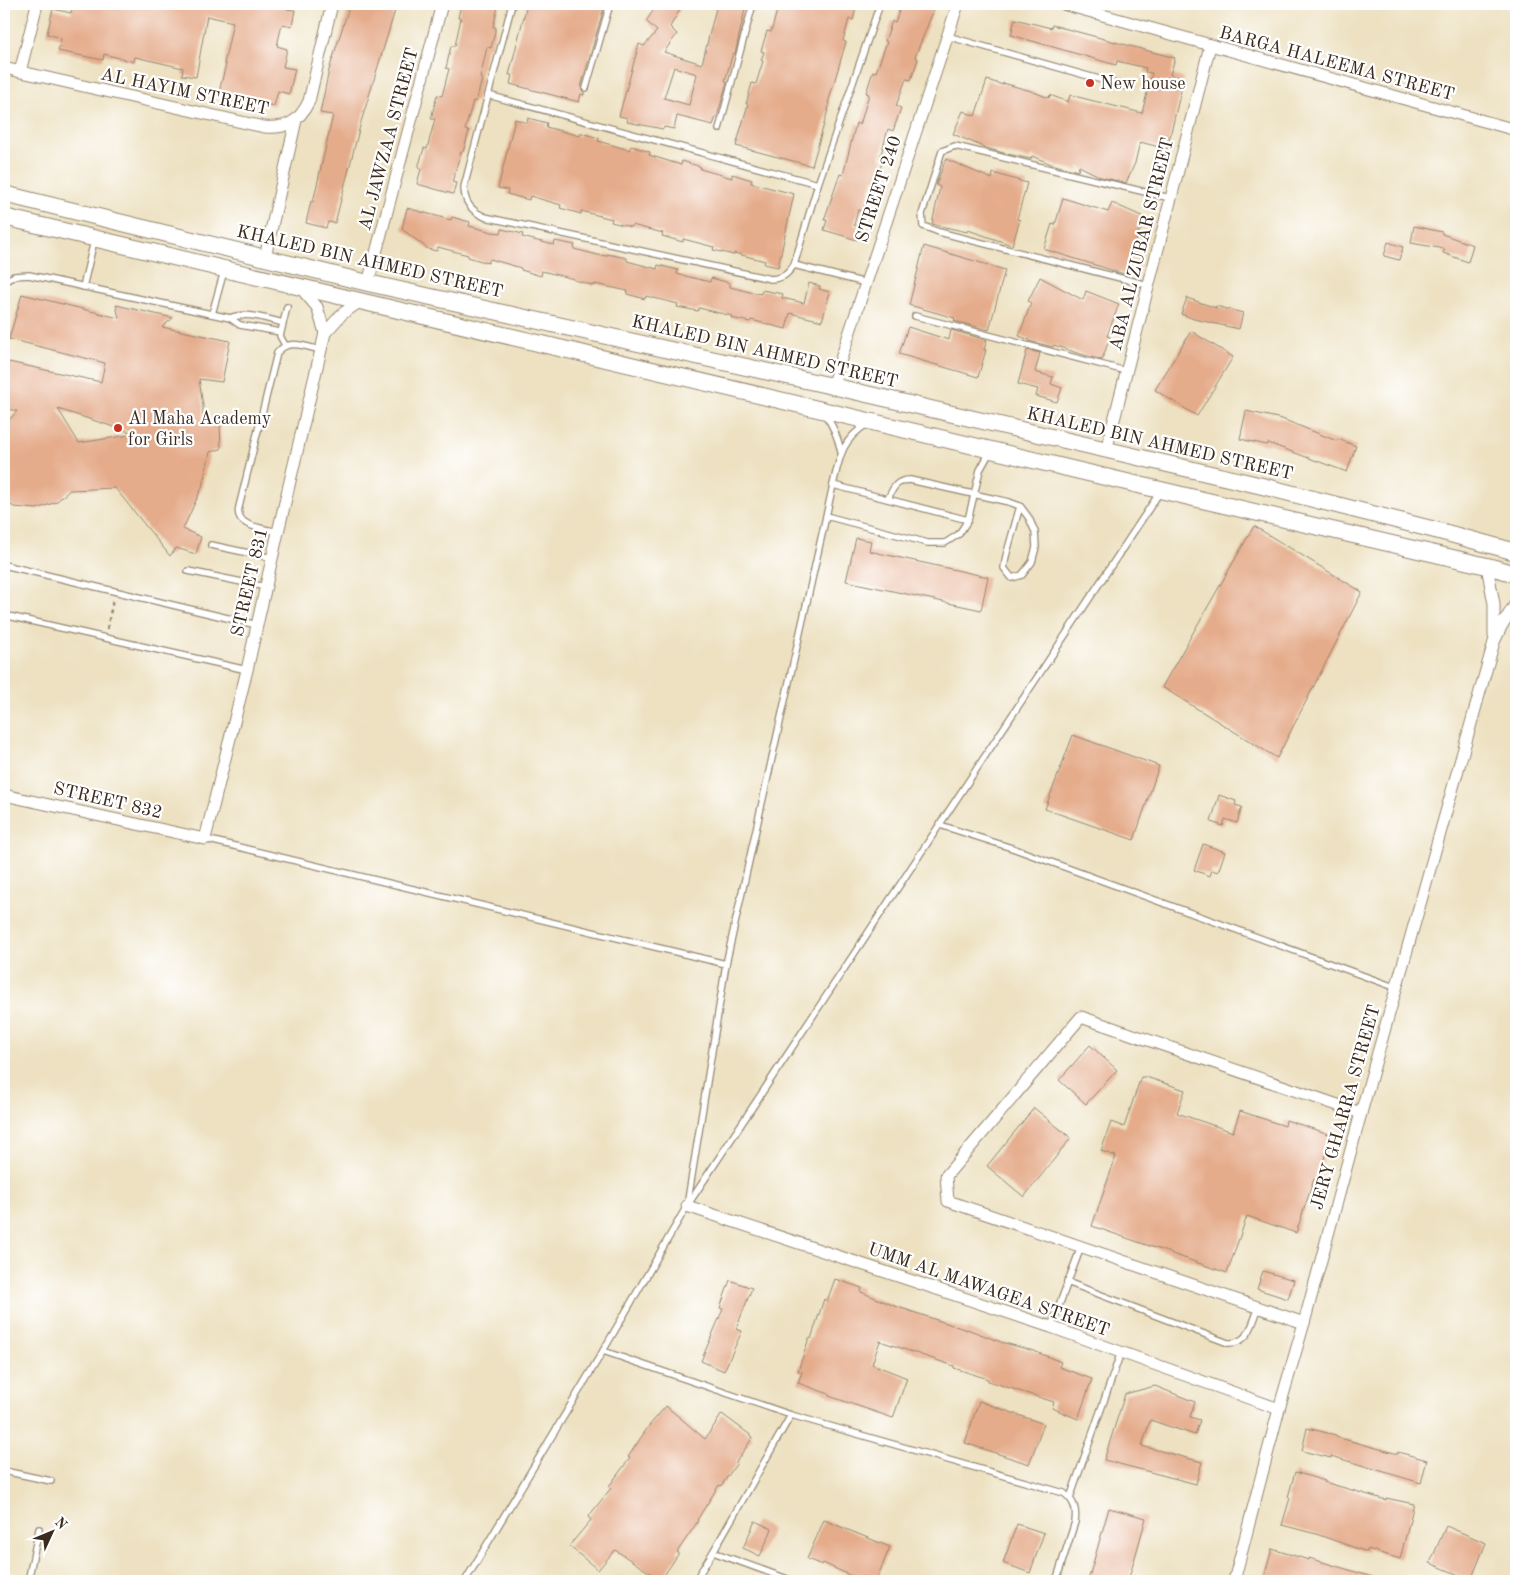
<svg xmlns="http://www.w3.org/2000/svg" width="1520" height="1585" font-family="'Old Standard TT',serif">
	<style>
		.building { fill: #e5ac8b; fill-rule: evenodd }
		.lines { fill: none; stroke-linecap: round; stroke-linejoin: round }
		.lane-casing { stroke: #948670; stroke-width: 8 }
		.street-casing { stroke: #948670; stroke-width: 13 }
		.secondary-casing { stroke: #948670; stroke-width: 18 }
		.path { stroke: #948670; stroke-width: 2.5; stroke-dasharray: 4 4; stroke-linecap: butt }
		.lane { stroke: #fff; stroke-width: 5.5 }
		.street { stroke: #fff; stroke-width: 11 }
		.secondary { stroke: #fff; stroke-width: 16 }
		.poi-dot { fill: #c8321e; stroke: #fff; stroke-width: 2 }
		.labels { text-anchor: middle; stroke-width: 4.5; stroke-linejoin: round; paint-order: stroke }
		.street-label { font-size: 18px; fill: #3b2a1e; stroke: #fff }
		.poi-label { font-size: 18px; fill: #3b2a1e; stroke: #fff; text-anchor: start }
	</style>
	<rect width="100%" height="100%" fill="#fff"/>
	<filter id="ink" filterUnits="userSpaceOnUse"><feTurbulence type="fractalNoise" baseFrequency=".02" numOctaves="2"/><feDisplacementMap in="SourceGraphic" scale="10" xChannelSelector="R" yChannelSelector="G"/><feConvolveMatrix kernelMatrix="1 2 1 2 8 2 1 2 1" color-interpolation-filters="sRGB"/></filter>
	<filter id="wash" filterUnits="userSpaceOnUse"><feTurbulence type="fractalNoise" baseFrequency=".0096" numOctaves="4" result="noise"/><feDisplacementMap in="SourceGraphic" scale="20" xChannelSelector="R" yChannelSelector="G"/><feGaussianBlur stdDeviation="1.12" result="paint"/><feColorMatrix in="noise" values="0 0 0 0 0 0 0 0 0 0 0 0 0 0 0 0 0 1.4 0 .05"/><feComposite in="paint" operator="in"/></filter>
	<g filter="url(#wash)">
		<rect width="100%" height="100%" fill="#ede1c1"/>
		<g id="blocks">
			<g class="building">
				<path d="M 73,4 L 288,4 L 287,9 L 295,10 L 292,26 L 282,24 L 277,46 L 287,49 L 283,67 L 295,69 L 289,94 L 278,91 L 274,106 L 219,92 L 226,64 L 224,64 L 233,22 L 207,16 L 196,77 L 182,75 L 183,68 L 135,57 L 134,62 L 104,54 L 103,60 L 58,51 L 61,38 L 47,34 L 53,9 L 71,13 Z"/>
				<path d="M 350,4 L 397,4 L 361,122 L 335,223 L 328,222 L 326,228 L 306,223 L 311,201 L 313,202 L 333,115 L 320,113 L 329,70 Z"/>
				<path d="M 461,4 L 499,4 L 493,27 L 496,27 L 491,48 L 487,47 L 480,78 L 482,79 L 476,102 L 473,101 L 465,130 L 469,131 L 463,152 L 461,152 L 452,182 L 456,183 L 453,194 L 417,184 L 421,169 L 418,168 L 424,148 L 427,149 L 435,119 L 431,119 L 437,95 L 442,96 L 449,69 L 446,68 L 451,46 L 455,46 L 461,18 L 458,18 Z"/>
				<path d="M 527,4 L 605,4 L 581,87 L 582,90 L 584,92 L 584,95 L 581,94 L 579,102 L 510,84 L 512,75 L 509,75 Z"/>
				<path d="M 658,4 L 683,4 L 670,27 L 677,34 L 664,52 L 702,64 L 717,4 L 725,4 L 745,9 L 735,54 L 733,53 L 725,81 L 727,82 L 717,117 L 716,117 L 713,125 L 677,116 L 674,129 L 664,127 L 663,129 L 627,122 L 628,118 L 619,116 L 639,44 L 644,46 L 657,31 L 646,21 ZM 674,67 L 697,74 L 689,105 L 664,98 Z"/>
				<path d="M 779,4 L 857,4 L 853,20 L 849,19 L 843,41 L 846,42 L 828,103 L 830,103 L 812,166 L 736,146 L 748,104 L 746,104 L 752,83 L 756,84 L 763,61 L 761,60 L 764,52 L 761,51 L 767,31 L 771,32 Z"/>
				<path d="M 902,4 L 936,4 L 915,57 L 918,59 L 911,80 L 906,79 L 896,106 L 901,108 L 893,131 L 888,129 L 880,158 L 883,159 L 877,180 L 873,179 L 863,211 L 858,210 L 854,225 L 861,227 L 857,240 L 824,230 L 827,220 L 824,220 L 840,174 L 843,175 L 856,123 L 860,125 L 869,94 L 866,93 L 873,71 L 876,72 L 887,42 L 885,41 L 892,21 L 895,22 Z"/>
				<path d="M 1015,19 L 1051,28 L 1052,25 L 1175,58 L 1170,75 L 1184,78 L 1167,149 L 1140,142 L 1135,163 L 1126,183 L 1101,177 L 1079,166 L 1078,171 L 1051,164 L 1032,156 L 1031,159 L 1007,154 L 986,148 L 953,134 L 963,111 L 975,116 L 987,80 L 1003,85 L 1003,83 L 1031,91 L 1049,98 L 1050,95 L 1068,102 L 1070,95 L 1142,113 L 1152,73 L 1145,72 L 1146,68 L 1117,61 L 1116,65 L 1011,35 Z"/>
				<path d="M 528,118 L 547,123 L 546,127 L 580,136 L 581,133 L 599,138 L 598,141 L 629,150 L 631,146 L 650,152 L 649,155 L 681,165 L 682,161 L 701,167 L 700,169 L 732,178 L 732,174 L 752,180 L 751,183 L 794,194 L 778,267 L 764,264 L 765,261 L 734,253 L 734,255 L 713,250 L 714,247 L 683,239 L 683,242 L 662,236 L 663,233 L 632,225 L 631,227 L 611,222 L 612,219 L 581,211 L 581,214 L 560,208 L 561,205 L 530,196 L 529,200 L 507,194 L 508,190 L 498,188 L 515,119 L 527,123 Z"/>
				<path d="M 946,159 L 992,179 L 993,173 L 1027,183 L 1017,219 L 1020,220 L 1012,245 L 968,230 L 967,232 L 932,224 L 940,187 L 936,185 Z"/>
				<path d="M 1063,198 L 1108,212 L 1112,203 L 1144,217 L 1124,274 L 1044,249 L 1052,224 L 1055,225 Z"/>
				<path d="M 407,208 L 451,220 L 452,217 L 470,222 L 469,226 L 492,232 L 501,233 L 502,229 L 523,234 L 522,237 L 554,245 L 555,241 L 575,245 L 574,249 L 598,255 L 607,256 L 607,254 L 627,258 L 627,261 L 657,269 L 658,265 L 678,270 L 677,274 L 710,282 L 711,278 L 730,283 L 730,287 L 750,292 L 761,294 L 762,290 L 783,294 L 782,298 L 804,303 L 809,283 L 820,286 L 819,289 L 830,292 L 822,321 L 790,313 L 786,329 L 751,320 L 750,322 L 731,318 L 732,316 L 699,308 L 698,311 L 677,307 L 678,304 L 646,296 L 645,299 L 627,294 L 628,291 L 595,284 L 595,286 L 574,280 L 574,279 L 542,271 L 541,276 L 521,270 L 521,268 L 490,259 L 488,263 L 468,257 L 468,255 L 438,247 L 437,251 L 428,249 L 402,229 Z"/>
				<path d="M 1414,226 L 1442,232 L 1442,234 L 1473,245 L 1468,262 L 1443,253 L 1445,249 L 1411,243 Z"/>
				<path d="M 1388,242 L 1403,247 L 1399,260 L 1384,256 Z"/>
				<path d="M 924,246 L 1005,270 L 989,330 L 954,321 L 955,318 L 909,305 Z"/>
				<path d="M 1040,277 L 1083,300 L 1086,291 L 1119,304 L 1107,336 L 1110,337 L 1102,360 L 1077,353 L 1054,345 L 1053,347 L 1029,341 L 1030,340 L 1019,336 L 1031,303 L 1028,301 Z"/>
				<path d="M 22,294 L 119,318 L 116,305 L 173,318 L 162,327 L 230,341 L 222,382 L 199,379 L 203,406 L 203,423 L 220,423 L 221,449 L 210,452 L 202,487 L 183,529 L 201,537 L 196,554 L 176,548 L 170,556 L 115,488 L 70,490 L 56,502 L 37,509 L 14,507 L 4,501 L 4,426 L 17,411 L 4,408 L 4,361 L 101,382 L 105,363 L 9,339 ZM 58,409 L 136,434 L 79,443 Z"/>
				<path d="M 1187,298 L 1216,308 L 1216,306 L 1243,313 L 1239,329 L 1194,319 L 1181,314 Z"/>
				<path d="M 908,327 L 949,340 L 951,330 L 987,340 L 984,350 L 986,350 L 978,377 L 899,354 Z"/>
				<path d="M 1191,331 L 1233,357 L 1197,416 L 1155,390 Z"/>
				<path d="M 1027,350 L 1040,353 L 1035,372 L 1053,377 L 1051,384 L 1062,388 L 1057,402 L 1036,396 L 1038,389 L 1018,384 Z"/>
				<path d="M 1246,411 L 1282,419 L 1337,441 L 1338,439 L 1356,446 L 1347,472 L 1268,443 L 1267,445 L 1240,439 Z"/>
				<path d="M 1254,526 L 1362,592 L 1277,758 L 1162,687 Z"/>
				<path d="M 856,538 L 871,541 L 869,551 L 988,577 L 981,610 L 846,581 Z"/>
				<path d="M 1073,735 L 1159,766 L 1134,840 L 1045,809 Z"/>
				<path d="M 1219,795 L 1236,801 L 1235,805 L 1242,807 L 1237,823 L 1225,819 L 1223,826 L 1211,822 Z"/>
				<path d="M 1203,844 L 1225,852 L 1218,872 L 1212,870 L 1210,876 L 1194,870 Z"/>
				<path d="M 1090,1045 L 1117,1070 L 1086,1104 L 1059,1080 Z"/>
				<path d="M 1141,1077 L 1146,1077 L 1185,1090 L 1177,1113 L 1233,1132 L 1240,1111 L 1285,1126 L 1286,1120 L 1332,1135 L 1317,1180 L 1314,1179 L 1296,1233 L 1247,1216 L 1227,1273 L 1092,1226 L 1116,1156 L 1101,1151 L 1111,1122 L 1124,1127 Z"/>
				<path d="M 1034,1108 L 1071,1138 L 1024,1197 L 987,1166 Z"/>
				<path d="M 1263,1271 L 1294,1280 L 1288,1299 L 1257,1289 Z"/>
				<path d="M 835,1279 L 862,1288 L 861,1292 L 895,1306 L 967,1330 L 967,1329 L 1001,1342 L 1034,1351 L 1061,1362 L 1059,1367 L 1092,1379 L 1078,1419 L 1052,1408 L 1054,1402 L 988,1381 L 988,1379 L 954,1368 L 954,1366 L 880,1341 L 872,1364 L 907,1378 L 893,1418 L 829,1396 L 829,1394 L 798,1383 L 802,1372 L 798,1371 L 809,1338 L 811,1339 L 824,1299 L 827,1301 Z"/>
				<path d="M 730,1280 L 752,1288 L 736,1329 L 742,1331 L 724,1371 L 701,1361 L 723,1309 L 720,1308 Z"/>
				<path d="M 1155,1386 L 1195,1402 L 1190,1417 L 1200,1420 L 1195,1435 L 1150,1420 L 1142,1446 L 1202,1462 L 1196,1484 L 1104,1460 L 1125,1394 Z"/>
				<path d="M 979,1401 L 1044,1424 L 1029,1464 L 965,1443 Z"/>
				<path d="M 666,1406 L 705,1439 L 722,1414 L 753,1437 L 736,1462 L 737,1463 L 721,1486 L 719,1485 L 697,1520 L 698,1521 L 677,1552 L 679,1553 L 661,1580 L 615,1550 L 598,1570 L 569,1546 L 591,1520 L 588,1517 L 611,1488 L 609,1486 L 630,1458 L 628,1457 L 648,1427 Z"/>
				<path d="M 1307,1428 L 1336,1435 L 1336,1437 L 1398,1454 L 1398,1452 L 1427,1460 L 1421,1483 L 1331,1456 L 1331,1458 L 1302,1451 Z"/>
				<path d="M 1295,1472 L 1325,1481 L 1324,1482 L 1386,1500 L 1386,1498 L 1414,1504 L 1400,1559 L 1368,1549 L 1367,1552 L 1316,1534 L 1282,1525 L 1290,1498 L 1288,1497 Z"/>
				<path d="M 1109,1508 L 1146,1518 L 1136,1554 L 1128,1581 L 1088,1581 Z"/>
				<path d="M 824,1520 L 890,1547 L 876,1581 L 860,1576 L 858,1579 L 823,1563 L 822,1565 L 807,1559 Z"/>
				<path d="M 755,1521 L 772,1529 L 760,1556 L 743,1548 Z"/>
				<path d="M 1017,1524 L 1044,1533 L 1030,1573 L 1003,1563 Z"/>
				<path d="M 1446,1526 L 1486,1543 L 1471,1580 L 1430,1563 Z"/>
				<path d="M 1272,1549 L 1309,1560 L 1309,1558 L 1376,1578 L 1376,1581 L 1263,1581 Z"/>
			</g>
		</g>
	</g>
	<g filter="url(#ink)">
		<use href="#blocks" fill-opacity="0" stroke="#948670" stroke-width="1"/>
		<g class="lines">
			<defs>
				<g id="lane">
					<path d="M 512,4 L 464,187 C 464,202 471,211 485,217 L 771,279 C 783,278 787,275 794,265 L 818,184 L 880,4"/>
					<path d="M 947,36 L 1127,87"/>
					<path d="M 586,88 L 610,4"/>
					<path d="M 488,95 L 818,184"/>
					<path d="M 719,129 L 753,4"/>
					<path d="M 794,265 L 866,283"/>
					<path d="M 4,282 L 14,276 L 29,275 L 230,318 L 240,325 L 280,332"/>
					<path d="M 1148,285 L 939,232 L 923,226 L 922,214 L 942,151 L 955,146 L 1170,198"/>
					<path d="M 83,287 L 94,241"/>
					<path d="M 212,314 L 224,271"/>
					<path d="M 915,316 L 1126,371"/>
					<path d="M 230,318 C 246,311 266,319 283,323"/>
					<path d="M 285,345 L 280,336 L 287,307"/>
					<path d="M 825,415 C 834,426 838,438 841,452"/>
					<path d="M 833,485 L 968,520"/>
					<path d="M 888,499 C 893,487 897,480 910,480 L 1009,502 L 1020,506 L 1029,518 L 1035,532 L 1036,547 L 1032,562 L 1022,575 L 1012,578 L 1004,568 L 1006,556 L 1020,506"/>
					<path d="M 826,516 L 928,543 L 945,543 L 959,534 L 968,520 L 980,470 L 990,452"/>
					<path d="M 278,532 C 263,528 234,527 239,507 L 277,353 C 288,338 306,347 321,350"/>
					<path d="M 211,545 L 272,558"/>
					<path d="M 4,565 L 257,625"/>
					<path d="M 188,571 L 266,587"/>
					<path d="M 4,615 L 247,670"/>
					<path d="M 940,825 L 1015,849 L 1397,988"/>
					<path d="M 205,839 L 726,964"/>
					<path d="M 689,1203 L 1160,492"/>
					<path d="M 1067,1282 L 1228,1343 C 1249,1344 1253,1323 1259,1306"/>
					<path d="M 1051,1327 L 1081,1247"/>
					<path d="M 603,1351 L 791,1415 L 1064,1493 C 1074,1501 1077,1509 1075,1522 L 1056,1581"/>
					<path d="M 4,1471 L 51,1481"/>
					<path d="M 1070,1498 L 1121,1352"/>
					<path d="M 713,1552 L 793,1581"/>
					<path d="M 28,1581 L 39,1529"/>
					<path d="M 465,1581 L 603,1351 L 687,1206 L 726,964 L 833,485 C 840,456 841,441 867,424"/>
					<path d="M 695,1581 L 713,1552 L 791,1415"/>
				</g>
				<g id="street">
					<path d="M 1063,4 L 1516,130"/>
					<path d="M 4,68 L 264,127 C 287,129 299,122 309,101 L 332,4"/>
					<path d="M 20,72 L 37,4"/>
					<path d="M 265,257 L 296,120"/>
					<path d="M 368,283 L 442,4"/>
					<path d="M 300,287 L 317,307 L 325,333"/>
					<path d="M 832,386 L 958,4"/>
					<path d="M 1106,451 L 1210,46"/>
					<path d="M 1487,566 L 1494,604 L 1494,636"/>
					<path d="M 4,795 L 205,839 L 247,670 L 278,532 L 325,333 L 342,314 L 362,300"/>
					<path d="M 687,1206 L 1051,1327 L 1279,1409"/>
					<path d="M 1304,1323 L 948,1201 L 946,1176 L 1081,1017 L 1361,1113"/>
					<path d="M 1234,1581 L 1279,1409 L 1304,1323 L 1361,1113 L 1494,642 L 1502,625 L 1516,603"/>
				</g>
				<g id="secondary">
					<path d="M 4,194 L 368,283 L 832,386 L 1258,485 L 1443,532 L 1516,552"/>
					<path d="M 4,217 C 498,333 992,452 1487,566 L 1516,574"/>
				</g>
			</defs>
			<use href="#lane" class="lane-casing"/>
			<use href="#street" class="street-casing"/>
			<use href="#secondary" class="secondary-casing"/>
			<path class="path" d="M 107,629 L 113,600"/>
			<use href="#lane" class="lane"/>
			<use href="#street" class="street"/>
			<use href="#secondary" class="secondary"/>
		</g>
	</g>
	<g class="poi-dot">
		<circle cx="1090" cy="83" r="5"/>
		<circle cx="118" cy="428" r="5"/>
	</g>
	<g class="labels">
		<g class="street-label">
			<text transform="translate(1337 63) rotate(15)" y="6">BARGA HALEEMA STREET</text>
			<text transform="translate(185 91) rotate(12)" y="6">AL HAYIM STREET</text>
			<text transform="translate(388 139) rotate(-75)" y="6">AL JAWZAA STREET</text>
			<text transform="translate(878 189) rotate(-72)" y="6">STREET 240</text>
			<text transform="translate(1141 244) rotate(-76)" y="6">ABA AL ZUBAR STREET</text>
			<text transform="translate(370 261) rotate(13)" y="6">KHALED BIN AHMED STREET</text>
			<text transform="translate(765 351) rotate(13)" y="6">KHALED BIN AHMED STREET</text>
			<text transform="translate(1160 443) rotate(13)" y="6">KHALED BIN AHMED STREET</text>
			<text transform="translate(249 582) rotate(-77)" y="6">STREET 831</text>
			<text transform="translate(108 800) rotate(13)" y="6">STREET 832</text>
			<text transform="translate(1345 1107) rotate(-74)" y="6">JERY GHARRA STREET</text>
			<text transform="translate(989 1289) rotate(19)" y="6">UMM AL MAWAGEA STREET</text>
		</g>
		<g class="poi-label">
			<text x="1100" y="89">New house</text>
			<text x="128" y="424">Al Maha Academy<tspan x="128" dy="21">for Girls</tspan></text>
		</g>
	</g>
	<rect width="1520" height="1585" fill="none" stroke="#fff" stroke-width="20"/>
	<g transform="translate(52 1532) rotate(46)" stroke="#ffffff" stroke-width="4" paint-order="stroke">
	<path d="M0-4L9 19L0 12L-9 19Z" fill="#3b2a1e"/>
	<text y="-8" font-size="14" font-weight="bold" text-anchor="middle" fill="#3b2a1e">N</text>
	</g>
</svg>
